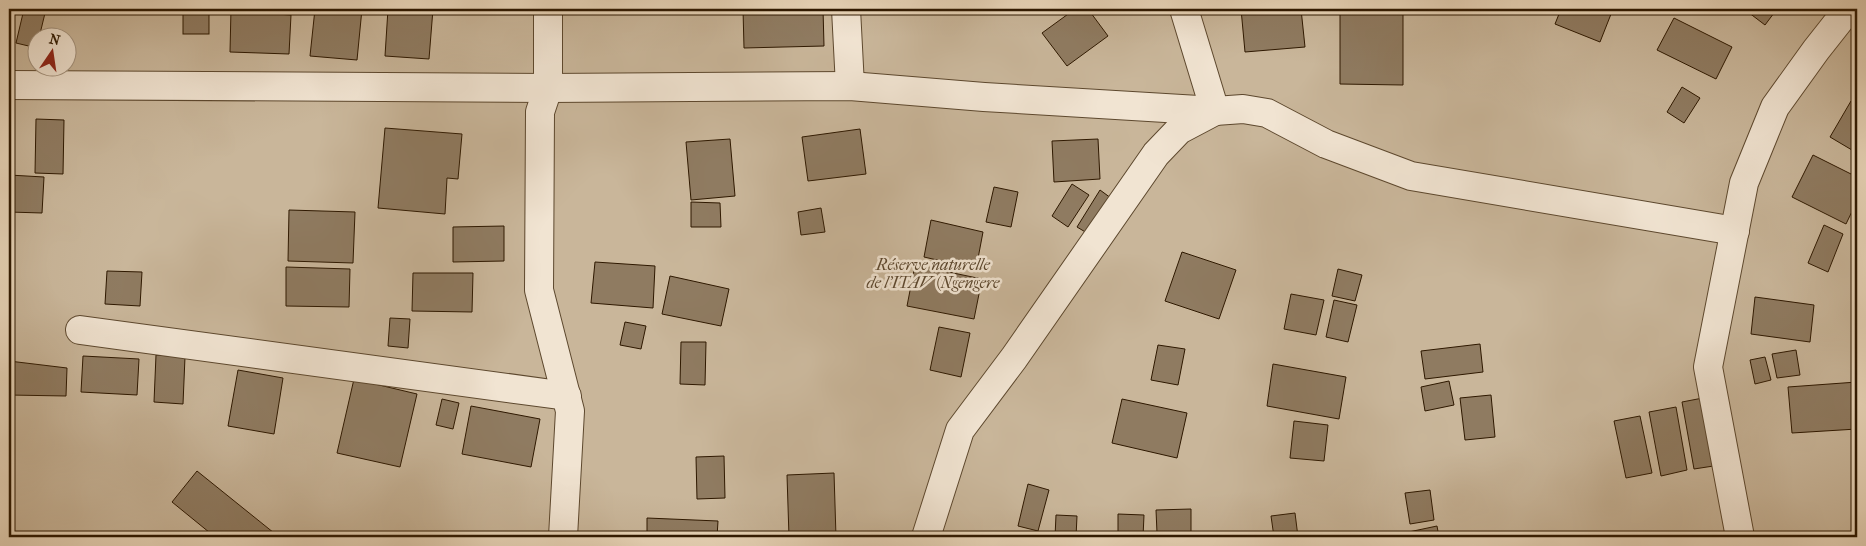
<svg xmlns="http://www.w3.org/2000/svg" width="1866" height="546" font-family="'IM FELL French Canon',serif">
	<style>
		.green { fill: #c9b69a; stroke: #7c674d; fill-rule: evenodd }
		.building { fill: #8f7b61; stroke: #2e1800 }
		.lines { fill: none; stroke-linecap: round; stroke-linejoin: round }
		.minor-casing { stroke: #5d482e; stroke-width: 30 }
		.minor { stroke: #f1e4d2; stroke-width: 28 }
		.labels { text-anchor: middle; stroke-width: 5; stroke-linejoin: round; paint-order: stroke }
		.park-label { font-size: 16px; font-style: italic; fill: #5c472e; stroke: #f1e4d2 }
	</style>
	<rect width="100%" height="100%" fill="#e9d6ba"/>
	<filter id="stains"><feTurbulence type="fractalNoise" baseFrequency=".004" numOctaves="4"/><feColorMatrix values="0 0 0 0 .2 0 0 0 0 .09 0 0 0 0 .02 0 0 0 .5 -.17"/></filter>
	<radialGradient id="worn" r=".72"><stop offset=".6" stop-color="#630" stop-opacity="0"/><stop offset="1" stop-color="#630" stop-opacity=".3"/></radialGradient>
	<path class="green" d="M 9,9 L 1857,9 L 1857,537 L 9,537 ZM 38,38 L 68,38 L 68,68 L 38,68 Z"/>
	<g class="building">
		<path d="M 24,9 L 46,9 L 39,38 L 38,38 L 37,48 L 16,43 Z"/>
		<rect x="183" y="9" width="26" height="25"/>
		<path d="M 231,9 L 276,9 L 276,14 L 291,15 L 289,54 L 230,52 Z"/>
		<path d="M 315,9 L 362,9 L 357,60 L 310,56 Z"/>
		<path d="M 388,9 L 433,9 L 429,59 L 385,56 Z"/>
		<path d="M 743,9 L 823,9 L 824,46 L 744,48 Z"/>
		<path d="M 1075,9 L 1088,9 L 1108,36 L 1067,66 L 1042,33 Z"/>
		<path d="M 1241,9 L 1301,9 L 1305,47 L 1245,52 Z"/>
		<path d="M 1340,9 L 1403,9 L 1403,85 L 1340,84 Z"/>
		<path d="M 1561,9 L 1613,9 L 1600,42 L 1555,24 Z"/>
		<path d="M 1744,9 L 1777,9 L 1765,25 Z"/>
		<path d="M 1674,18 L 1732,47 L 1716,79 L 1657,50 Z"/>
		<path d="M 1682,87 L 1700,98 L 1684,123 L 1667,112 Z"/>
		<path d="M 1851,101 L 1857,105 L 1857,153 L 1830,137 Z"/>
		<path d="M 36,119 L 64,120 L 63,174 L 35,173 Z"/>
		<path d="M 385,128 L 462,134 L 458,179 L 447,178 L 445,214 L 378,208 Z"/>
		<path d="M 860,129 L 866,174 L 808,181 L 802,137 Z"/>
		<path d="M 730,139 L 735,196 L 691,200 L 686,142 Z"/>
		<path d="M 1098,139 L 1100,179 L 1054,182 L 1052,141 Z"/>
		<path d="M 1813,155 L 1857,177 L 1857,201 L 1846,224 L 1792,197 Z"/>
		<path d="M 9,175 L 44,177 L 42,213 L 9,212 Z"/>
		<path d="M 1072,184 L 1089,195 L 1068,227 L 1052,216 Z"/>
		<path d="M 994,187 L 1018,192 L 1011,227 L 986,222 Z"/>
		<path d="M 1100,190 L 1115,201 L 1092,236 L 1077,227 Z"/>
		<path d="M 691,202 L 720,203 L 721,227 L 691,227 Z"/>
		<path d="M 821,208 L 825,232 L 801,235 L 798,212 Z"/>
		<path d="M 289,210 L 355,212 L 353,263 L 288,261 Z"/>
		<path d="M 931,220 L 983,232 L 976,269 L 924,257 Z"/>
		<path d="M 1824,225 L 1843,234 L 1828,272 L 1808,263 Z"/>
		<path d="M 504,226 L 504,261 L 453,262 L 453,227 Z"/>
		<path d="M 1182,252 L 1236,270 L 1219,319 L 1165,301 Z"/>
		<path d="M 595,262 L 655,266 L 653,308 L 591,303 Z"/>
		<path d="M 915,265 L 982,279 L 974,319 L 907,306 Z"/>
		<path d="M 286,267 L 350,269 L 349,307 L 286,306 Z"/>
		<path d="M 1338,269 L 1362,275 L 1355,301 L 1332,296 Z"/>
		<path d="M 107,271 L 142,272 L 140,306 L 105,304 Z"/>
		<path d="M 413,273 L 473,273 L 472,312 L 412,311 Z"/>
		<path d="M 670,276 L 729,289 L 721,326 L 662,314 Z"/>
		<path d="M 1291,294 L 1324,300 L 1316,335 L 1284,329 Z"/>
		<path d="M 1755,297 L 1814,305 L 1810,342 L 1751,334 Z"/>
		<path d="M 1334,300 L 1357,305 L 1348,342 L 1326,337 Z"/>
		<path d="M 390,318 L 410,319 L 408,348 L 388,346 Z"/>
		<path d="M 625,322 L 646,326 L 641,349 L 620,345 Z"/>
		<path d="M 939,327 L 970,333 L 961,377 L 930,370 Z"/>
		<path d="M 681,342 L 706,342 L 705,385 L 680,384 Z"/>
		<path d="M 1480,344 L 1483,372 L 1425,379 L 1421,351 Z"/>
		<path d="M 1158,345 L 1185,349 L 1178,385 L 1151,380 Z"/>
		<path d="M 1796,350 L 1800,375 L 1777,378 L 1772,354 Z"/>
		<path d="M 156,355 L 185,357 L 183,404 L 154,402 Z"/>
		<path d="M 83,356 L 139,359 L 137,395 L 81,392 Z"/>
		<path d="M 1765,357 L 1771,380 L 1755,384 L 1750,360 Z"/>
		<path d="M 9,361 L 67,368 L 66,396 L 9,395 Z"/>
		<path d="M 1273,364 L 1346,377 L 1339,419 L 1267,406 Z"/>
		<path d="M 238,370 L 283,378 L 274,434 L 228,426 Z"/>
		<path d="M 354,379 L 417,394 L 400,467 L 337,453 Z"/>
		<path d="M 1449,381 L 1454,405 L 1425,411 L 1421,387 Z"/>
		<path d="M 1857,382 L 1857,429 L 1792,433 L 1788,387 Z"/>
		<path d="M 1491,395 L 1495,437 L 1465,440 L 1460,398 Z"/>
		<path d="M 1708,397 L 1720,465 L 1694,469 L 1682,402 Z"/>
		<path d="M 442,399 L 459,403 L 453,429 L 436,425 Z"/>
		<path d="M 1122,399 L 1187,413 L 1177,458 L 1112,443 Z"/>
		<path d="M 471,406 L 540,419 L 531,467 L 462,454 Z"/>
		<path d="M 1676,407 L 1687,470 L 1661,476 L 1649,412 Z"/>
		<path d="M 1640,416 L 1652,473 L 1626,478 L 1614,421 Z"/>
		<path d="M 1294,421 L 1328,425 L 1324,461 L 1290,458 Z"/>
		<path d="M 724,456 L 725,498 L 697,499 L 696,457 Z"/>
		<path d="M 197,471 L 279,537 L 215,537 L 172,502 Z"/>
		<path d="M 834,473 L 836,537 L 789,537 L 787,475 Z"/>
		<path d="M 1028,484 L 1049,490 L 1038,531 L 1018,526 Z"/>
		<path d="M 1430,490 L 1434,520 L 1410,524 L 1405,493 Z"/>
		<path d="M 1191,509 L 1191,533 L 1157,533 L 1156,510 Z"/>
		<path d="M 1295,513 L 1298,537 L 1274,537 L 1271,516 Z"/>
		<path d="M 1118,514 L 1144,515 L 1143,537 L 1118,537 Z"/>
		<path d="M 1056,515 L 1077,516 L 1076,537 L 1055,537 Z"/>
		<path d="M 647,518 L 718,521 L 717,537 L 647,537 Z"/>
		<path d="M 1437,526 L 1439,537 L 1385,537 Z"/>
	</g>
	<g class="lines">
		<defs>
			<g id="minor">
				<path d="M 548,9 L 548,88 L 540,112 L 539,290 L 570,411 L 563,537"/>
				<path d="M 846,9 L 850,86"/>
				<path d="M 9,85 L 548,88 L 850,86 L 984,97 L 1215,111 L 1243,109 L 1267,113 L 1326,144 L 1411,176 L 1735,231"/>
				<path d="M 80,330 L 567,396"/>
				<path d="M 926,537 L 960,430 L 1014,358 L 1156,154 L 1179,130 L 1215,111 L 1184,9"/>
				<path d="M 1740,537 L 1708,367 L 1744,183 L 1775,107 L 1816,50 L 1846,12 L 1855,9"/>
			</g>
		</defs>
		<use href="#minor" class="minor-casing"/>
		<use href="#minor" class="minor"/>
	</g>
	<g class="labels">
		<g class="park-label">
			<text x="933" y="270">Réserve naturelle<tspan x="933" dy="18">de l'ITAV (Ngengere</tspan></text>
		</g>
	</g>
	<rect width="1866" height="546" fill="none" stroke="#e9d6ba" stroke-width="30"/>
	<rect x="10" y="10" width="1846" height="526" fill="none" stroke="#2e1800" stroke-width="2.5"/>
	<rect x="15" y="15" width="1836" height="516" fill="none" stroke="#2e1800"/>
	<g transform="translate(52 52) rotate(13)"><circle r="24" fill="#f1e4d2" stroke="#a3927e"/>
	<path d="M0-4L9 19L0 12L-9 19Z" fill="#8f2418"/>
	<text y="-8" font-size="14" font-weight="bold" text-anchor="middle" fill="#2e1800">N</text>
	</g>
	<rect width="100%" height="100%" filter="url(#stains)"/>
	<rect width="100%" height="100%" fill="url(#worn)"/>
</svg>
